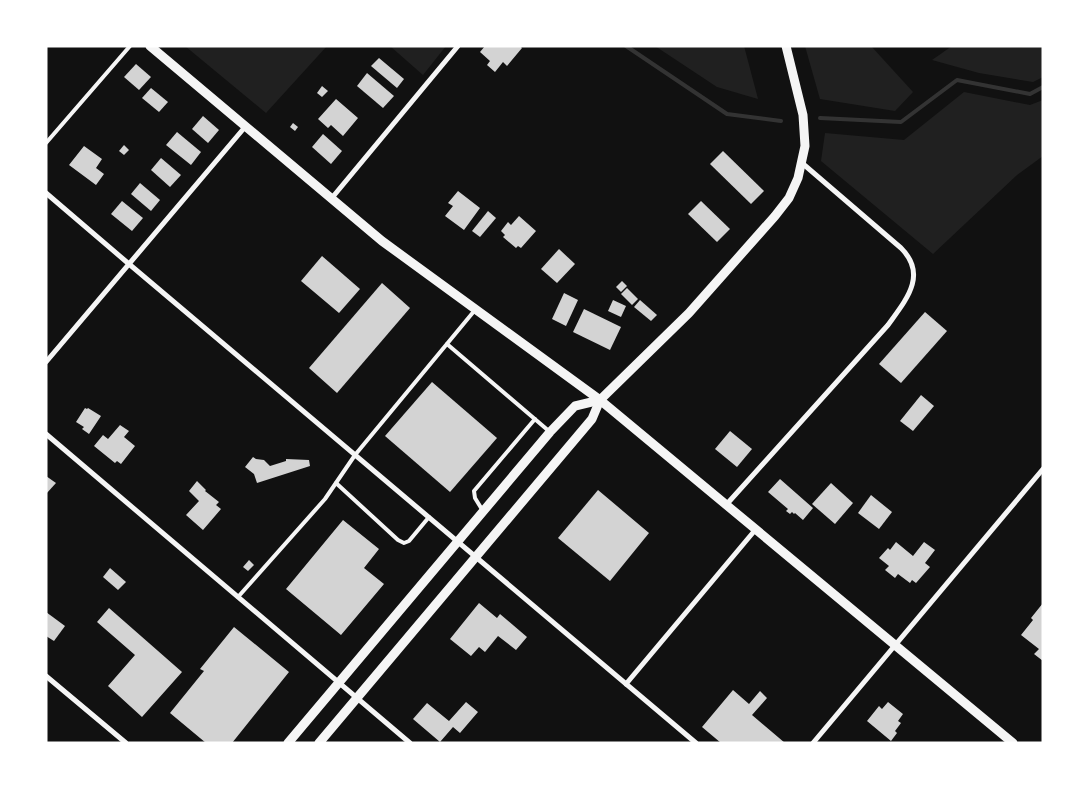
<svg xmlns="http://www.w3.org/2000/svg" width="1089" height="789" font-family="'Sofia Sans Condensed',sans-serif">
	<style>
		.green { fill: #202020 }
		.lines { fill: none; stroke-linecap: round; stroke-linejoin: round }
		.stream { stroke: #333; stroke-width: 4 }
		.building { fill: #d3d3d3 }
		.service { stroke: #f5f5f5; stroke-width: 4 }
		.minor { stroke: #f5f5f5; stroke-width: 5 }
		.tertiary { stroke: #f5f5f5; stroke-width: 9 }
	</style>
	<rect width="100%" height="100%" fill="#111"/>
	<g class="green">
		<path d="M 185,46 L 327,46 L 266,113 Z"/>
		<path d="M 390,46 L 446,46 L 423,75 Z"/>
		<path d="M 655,46 L 744,46 L 758,99 L 717,87 Z"/>
		<path d="M 805,46 L 871,46 L 913,92 L 895,111 L 820,99 Z"/>
		<path d="M 952,46 L 1005,46 C 1012,49 1034,46 1043,46 L 1043,77 L 1033,82 L 979,73 L 932,60 Z"/>
		<path d="M 964,92 L 1030,105 L 1043,100 L 1043,156 L 1017,175 L 933,254 L 821,161 L 825,133 L 904,140 Z"/>
	</g>
	<g class="lines">
		<g class="stream">
			<path d="M 626,46 L 727,114 L 781,121"/>
			<path d="M 820,118 L 901,122 L 957,80 L 1030,94 L 1043,87"/>
		</g>
	</g>
	<g class="building">
		<path d="M 485,46 L 520,46 L 522,48 L 507,66 L 503,62 L 495,72 L 487,65 L 490,61 L 480,52 Z"/>
		<path d="M 379,58 L 404,79 L 397,88 L 371,66 Z"/>
		<path d="M 136,64 L 151,77 L 139,90 L 124,77 Z"/>
		<path d="M 367,73 L 394,96 L 383,108 L 357,86 Z"/>
		<path d="M 322,86 L 328,91 L 322,97 L 317,93 Z"/>
		<path d="M 151,88 L 168,102 L 159,112 L 142,98 Z"/>
		<path d="M 336,99 L 358,118 L 343,136 L 331,125 L 328,128 L 318,119 Z"/>
		<path d="M 203,116 L 219,130 L 208,143 L 192,129 Z"/>
		<path d="M 293,123 L 298,127 L 295,131 L 290,127 Z"/>
		<path d="M 177,132 L 201,152 L 191,165 L 166,145 Z"/>
		<path d="M 323,134 L 342,151 L 331,164 L 312,147 Z"/>
		<path d="M 124,145 L 129,150 L 124,155 L 119,151 Z"/>
		<path d="M 84,146 L 102,159 L 96,168 L 104,174 L 96,185 L 69,165 Z"/>
		<path d="M 723,151 L 764,191 L 751,204 L 710,164 Z"/>
		<path d="M 161,158 L 181,175 L 170,187 L 151,170 Z"/>
		<path d="M 140,183 L 160,200 L 151,211 L 131,194 Z"/>
		<path d="M 458,191 L 480,208 L 464,230 L 445,216 L 453,206 L 448,203 Z"/>
		<path d="M 122,201 L 143,218 L 132,231 L 111,214 Z"/>
		<path d="M 701,201 L 730,229 L 717,242 L 688,214 Z"/>
		<path d="M 488,211 L 496,218 L 480,237 L 472,231 Z"/>
		<path d="M 519,216 L 536,231 L 521,248 L 518,246 L 516,248 L 503,237 L 505,235 L 501,231 L 508,222 L 511,225 Z"/>
		<path d="M 559,249 L 575,264 L 557,283 L 541,269 Z"/>
		<path d="M 322,256 L 360,289 L 339,313 L 301,281 Z"/>
		<path d="M 622,281 L 627,286 L 621,292 L 616,287 Z"/>
		<path d="M 382,283 L 410,308 L 337,393 L 309,368 Z"/>
		<path d="M 627,288 L 638,299 L 632,305 L 621,294 Z"/>
		<path d="M 564,293 L 578,300 L 566,326 L 552,319 Z"/>
		<path d="M 613,300 L 626,306 L 621,317 L 608,311 Z"/>
		<path d="M 640,300 L 657,315 L 651,321 L 634,307 Z"/>
		<path d="M 584,309 L 621,327 L 610,350 L 573,332 Z"/>
		<path d="M 925,312 L 947,331 L 901,383 L 879,364 Z"/>
		<path d="M 432,382 L 497,438 L 450,492 L 385,436 Z"/>
		<path d="M 921,395 L 934,406 L 913,431 L 900,421 Z"/>
		<path d="M 85,408 L 87,409 L 88,408 L 101,416 L 89,434 L 82,429 L 84,427 L 76,422 Z"/>
		<path d="M 120,425 L 129,431 L 124,437 L 135,446 L 121,464 L 117,461 L 115,463 L 94,446 L 103,435 L 108,439 Z"/>
		<path d="M 730,431 L 752,449 L 737,467 L 715,449 Z"/>
		<path d="M 253,457 L 256,459 L 264,460 L 270,466 L 286,461 L 286,459 L 309,460 L 310,466 L 257,483 L 254,474 L 245,467 Z"/>
		<path d="M 46,476 L 56,483 L 46,494 Z"/>
		<path d="M 780,479 L 813,508 L 803,520 L 795,513 L 794,514 L 792,512 L 790,514 L 786,511 L 788,509 L 768,492 Z"/>
		<path d="M 197,481 L 206,490 L 205,491 L 219,502 L 216,505 L 221,509 L 203,530 L 186,515 L 199,501 L 189,491 Z"/>
		<path d="M 831,483 L 853,503 L 835,524 L 812,504 Z"/>
		<path d="M 598,490 L 649,533 L 610,581 L 558,538 Z"/>
		<path d="M 871,495 L 892,512 L 879,529 L 858,513 Z"/>
		<path d="M 343,520 L 379,549 L 364,568 L 384,584 L 341,635 L 286,589 Z"/>
		<path d="M 896,542 L 913,556 L 924,542 L 935,550 L 925,563 L 930,567 L 916,583 L 912,580 L 910,583 L 898,574 L 895,578 L 885,570 L 889,566 L 879,558 L 888,548 L 890,550 Z"/>
		<path d="M 249,560 L 254,565 L 248,571 L 243,567 Z"/>
		<path d="M 110,568 L 126,582 L 118,590 L 103,577 Z"/>
		<path d="M 479,603 L 497,618 L 500,614 L 527,637 L 516,650 L 498,636 L 485,652 L 479,647 L 471,656 L 450,639 Z"/>
		<path d="M 1043,603 L 1043,661 L 1034,654 L 1039,649 L 1021,635 L 1033,620 L 1031,618 Z"/>
		<path d="M 109,608 L 182,672 L 142,717 L 108,686 L 135,655 L 97,622 Z"/>
		<path d="M 46,612 L 65,626 L 54,641 L 46,636 Z"/>
		<path d="M 234,627 L 289,672 L 232,743 L 206,743 L 170,713 L 204,671 L 200,669 Z"/>
		<path d="M 733,690 L 749,704 L 760,691 L 767,698 L 752,715 L 785,743 L 721,743 L 702,727 Z"/>
		<path d="M 466,702 L 478,712 L 460,733 L 453,727 L 440,742 L 413,719 L 427,703 L 449,721 Z"/>
		<path d="M 888,702 L 903,714 L 898,721 L 901,723 L 895,731 L 897,733 L 891,741 L 867,721 L 879,706 L 882,709 Z"/>
	</g>
	<g class="lines">
		<g class="service">
			<path d="M 46,143 L 130,46"/>
			<path d="M 447,344 L 550,432"/>
			<path d="M 336,483 L 398,540 L 404,543 L 409,541 L 429,517"/>
			<path d="M 483,511 L 475,498 L 474,491 L 535,419"/>
			<path d="M 238,597 L 325,499 L 355,455 L 475,310"/>
		</g>
		<g class="minor">
			<path d="M 46,193 L 129,264 L 696,743"/>
			<path d="M 331,199 L 458,46"/>
			<path d="M 46,362 L 245,127"/>
			<path d="M 46,434 L 410,743"/>
			<path d="M 726,505 L 888,325 C 906,300 928,275 901,248 L 802,163"/>
			<path d="M 46,676 L 126,743"/>
			<path d="M 626,684 L 756,529"/>
			<path d="M 813,743 L 1043,469"/>
		</g>
		<g class="tertiary">
			<path d="M 150,46 L 382,241 L 600,400 L 1013,743"/>
			<path d="M 288,743 L 550,432 L 575,406 L 600,400"/>
			<path d="M 319,743 L 592,419 L 600,400 L 689,313 L 775,216 L 789,198 L 798,178 L 805,146 L 803,115 L 786,46"/>
		</g>
	</g>
	<rect width="1089" height="789" fill="none" stroke="#ffffff" stroke-width="95"/>
</svg>
